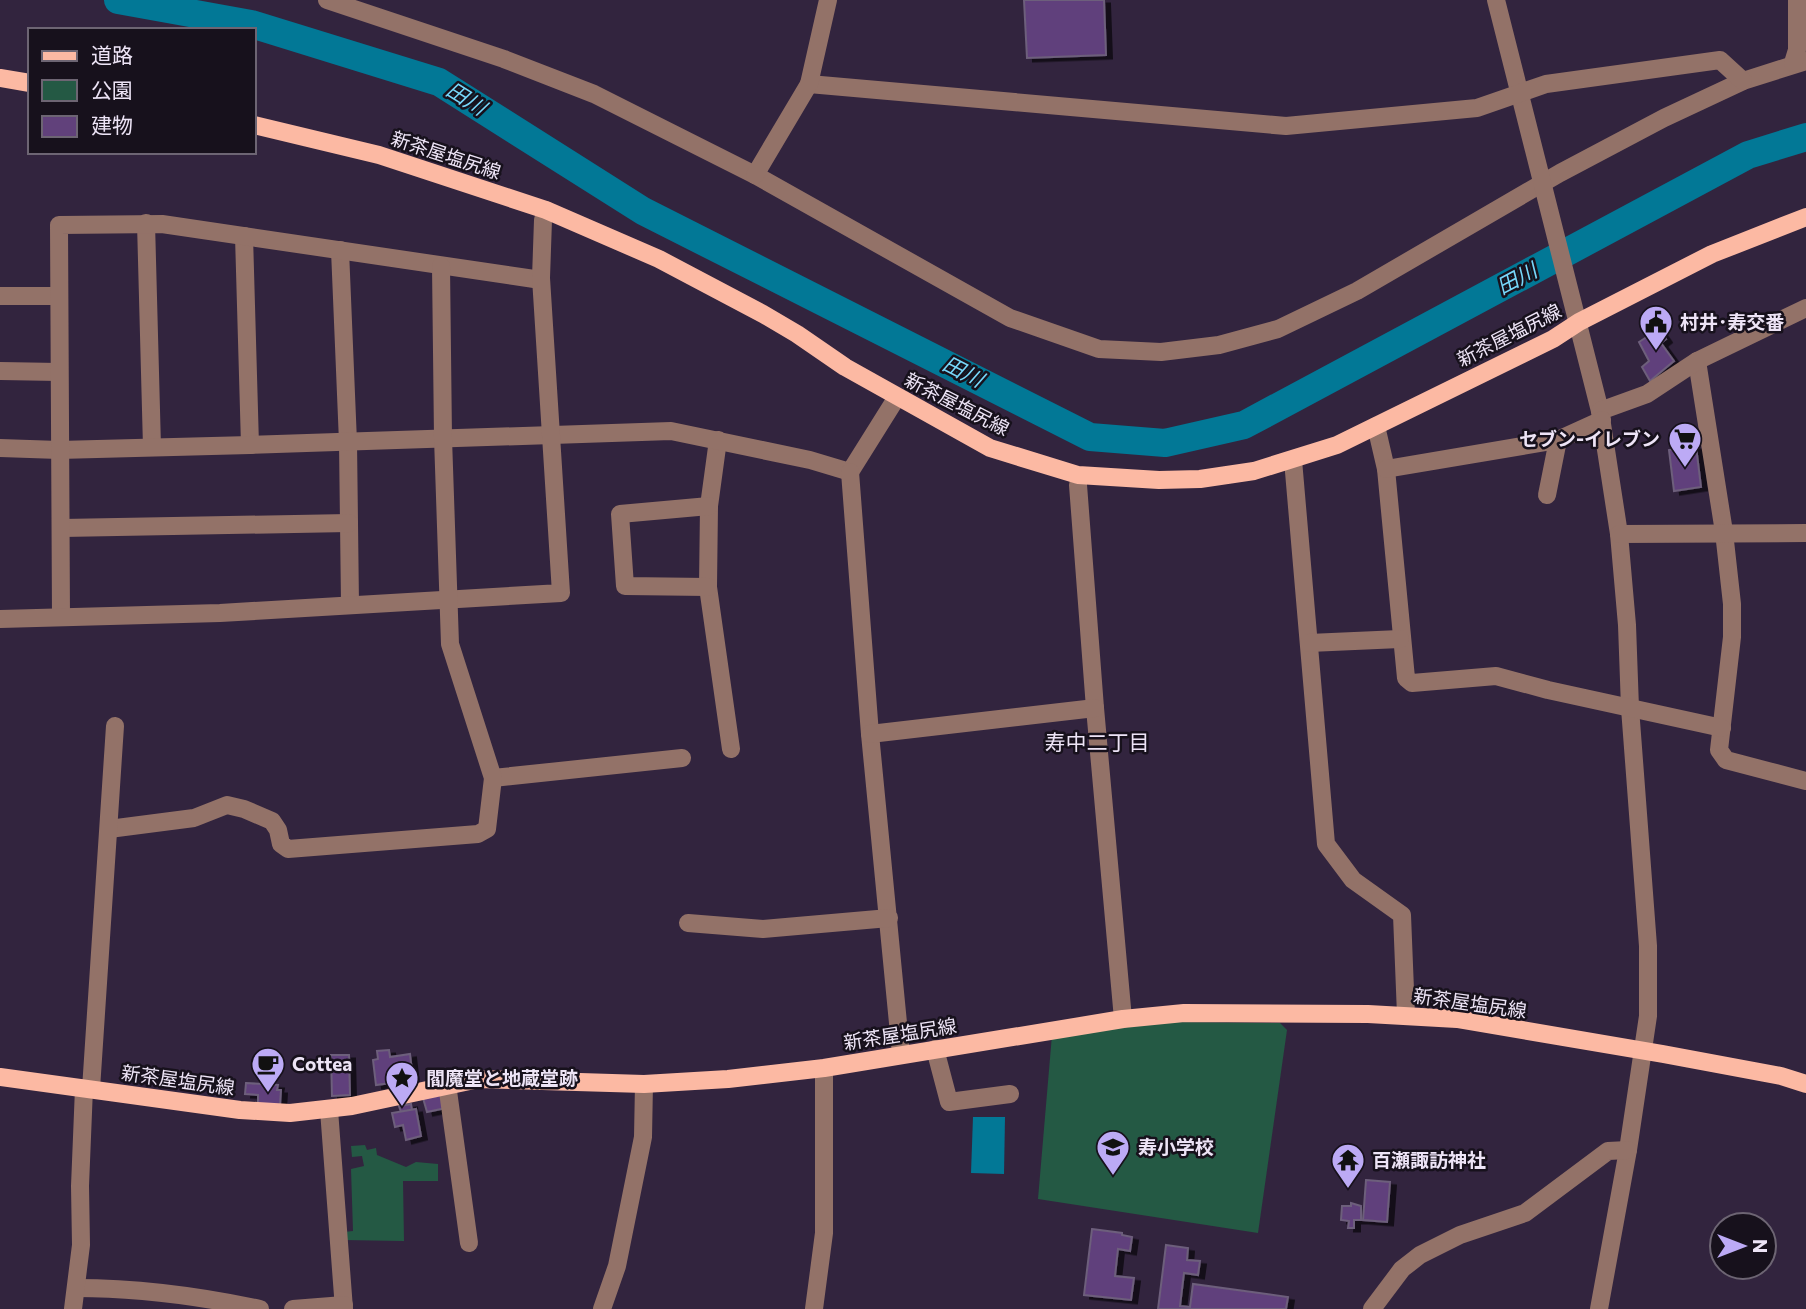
<svg xmlns="http://www.w3.org/2000/svg" width="1806" height="1309" font-family="Commissioner,'Noto Sans JP',sans-serif">
	<style>
		.green { fill: #245944 }
		.water { fill: #027896 }
		.lines { fill: none; stroke-linecap: round; stroke-linejoin: round }
		.river { stroke: #027896; stroke-width: 28 }
		.building { fill: #61417b; stroke: #6d5e7b; stroke-width: 2; filter: url(#shadow) }
		.minor { stroke: #937268; stroke-width: 18 }
		.major { stroke: #fcb9a3; stroke-width: 18 }
		.labels { text-anchor: middle; stroke-width: 5; stroke-linejoin: round; paint-order: stroke }
		.street-label { font-size: 19px; fill: #ede4f6; stroke: #17111c }
		.poi-label { font-size: 19px; font-weight: bold; fill: #ede4f6; stroke: #17111c; text-anchor: start }
		.water-label { font-size: 21px; font-style: italic; fill: #77d7fa; stroke: #17111c }
		.neighbourhood-label { font-size: 21px; fill: #ede4f6; stroke: #17111c }
	</style>
	<defs>
		<filter id="shadow"><feDropShadow dx="6" dy="3.5" stdDeviation="0" flood-color="#0009"/></filter>
	</defs>
	<rect width="100%" height="100%" fill="#32243e"/>
	<g class="green">
		<path d="M 1165,1022 L 1280,1023 L 1287,1030 L 1258,1233 L 1038,1199 L 1052,1035 Z"/>
		<path d="M 365,1145 L 367,1150 L 376,1148 L 377,1155 L 406,1167 L 416,1162 L 438,1164 L 438,1181 L 403,1181 L 404,1241 L 343,1240 L 344,1232 L 353,1231 L 351,1169 L 364,1166 L 362,1156 L 352,1157 L 351,1146 Z"/>
	</g>
	<path class="water" d="M 973,1117 L 1005,1117 L 1004,1174 L 971,1173 Z"/>
	<g class="lines">
		<path class="river" d="M 118,0 L 251,24 L 439,82 L 643,211 L 1090,437 L 1165,443 L 1244,425 L 1748,155 L 1806,137"/>
	</g>
	<g class="building">
		<path d="M 1024,0 L 1104,0 L 1106,55 L 1027,58 Z"/>
		<path d="M 1659,329 L 1666,339 L 1661,343 L 1674,361 L 1650,381 L 1642,367 L 1649,361 L 1639,342 Z"/>
		<path d="M 1696,446 L 1701,487 L 1674,491 L 1669,450 Z"/>
		<path d="M 389,1050 L 390,1057 L 410,1054 L 413,1080 L 376,1085 L 373,1060 L 378,1059 L 377,1051 Z"/>
		<path d="M 331,1055 L 349,1055 L 350,1095 L 332,1096 Z"/>
		<path d="M 246,1083 L 278,1085 L 277,1090 L 281,1090 L 280,1105 L 258,1104 L 258,1095 L 245,1094 Z"/>
		<path d="M 442,1093 L 446,1108 L 427,1112 L 423,1098 Z"/>
		<path d="M 411,1104 L 412,1110 L 401,1112 L 399,1106 Z"/>
		<path d="M 416,1109 L 421,1136 L 406,1140 L 403,1125 L 395,1127 L 392,1113 Z"/>
		<path d="M 1366,1180 L 1390,1182 L 1387,1222 L 1363,1220 Z"/>
		<path d="M 1351,1203 L 1361,1206 L 1361,1220 L 1354,1220 L 1354,1228 L 1348,1228 L 1349,1221 L 1341,1220 L 1342,1206 L 1351,1206 Z"/>
		<path d="M 1092,1229 L 1122,1233 L 1122,1235 L 1132,1237 L 1130,1251 L 1118,1249 L 1115,1276 L 1134,1278 L 1131,1300 L 1084,1295 Z"/>
		<path d="M 1166,1245 L 1188,1248 L 1187,1260 L 1200,1261 L 1198,1275 L 1184,1273 L 1180,1306 L 1190,1307 L 1193,1284 L 1288,1297 L 1286,1309 L 1158,1309 Z"/>
	</g>
	<g class="lines">
		<g class="minor">
			<path d="M 327,0 L 504,59 L 594,94 L 755,175 L 1010,318 L 1099,349 L 1161,352 L 1219,345 L 1278,329 L 1357,291 L 1560,173 L 1664,118 L 1743,81 L 1806,61"/>
			<path d="M 1496,0 L 1600,411 L 1619,534 L 1627,625 L 1630,708 L 1648,946 L 1648,1016 L 1628,1150 L 1599,1309"/>
			<path d="M 1793,63 L 1797,50 L 1797,0"/>
			<path d="M 809,84 L 1286,126 L 1477,108 L 1546,84 L 1720,60 L 1743,81"/>
			<path d="M 755,175 L 809,84 L 828,0"/>
			<path d="M 146,223 L 152,447"/>
			<path d="M 244,236 L 250,445"/>
			<path d="M 340,250 L 348,442 L 350,604"/>
			<path d="M 0,296 L 58,296"/>
			<path d="M 1697,361 L 1724,532 L 1732,604 L 1732,637 L 1719,750 L 1726,760 L 1806,781"/>
			<path d="M 0,371 L 59,372"/>
			<path d="M 1600,411 L 1647,394 L 1697,361 L 1806,308"/>
			<path d="M 1376,426 L 1386,469 L 1406,678 L 1412,683 L 1496,676 L 1548,690 L 1722,728"/>
			<path d="M 718,440 L 709,506 L 708,587 L 731,749"/>
			<path d="M 0,448 L 59,450 L 250,445 L 671,431 L 810,460 L 850,472 L 897,397"/>
			<path d="M 1293,460 L 1326,844 L 1353,880 L 1402,915 L 1406,1015"/>
			<path d="M 1386,469 L 1558,440 L 1602,420"/>
			<path d="M 850,472 L 870,734 L 901,1054"/>
			<path d="M 1078,485 L 1095,708 L 1123,1019"/>
			<path d="M 1547,495 L 1558,440"/>
			<path d="M 62,528 L 349,523"/>
			<path d="M 1619,534 L 1806,533"/>
			<path d="M 708,587 L 625,586 L 620,514 L 709,506"/>
			<path d="M 61,617 L 59,225 L 162,224 L 541,280"/>
			<path d="M 0,619 L 220,613 L 561,593 L 541,278 L 543,220 L 546,210"/>
			<path d="M 1309,643 L 1400,639"/>
			<path d="M 870,734 L 1095,708"/>
			<path d="M 493,778 L 682,758"/>
			<path d="M 109,829 L 194,818 L 227,805 L 244,809 L 272,821 L 278,830 L 281,844 L 288,849 L 478,834 L 487,829 L 493,778 L 450,644 L 443,438 L 441,266"/>
			<path d="M 688,923 L 763,929 L 889,918"/>
			<path d="M 935,1049 L 949,1102 L 1010,1094"/>
			<path d="M 447,1084 L 469,1243"/>
			<path d="M 91,1089 L 115,726"/>
			<path d="M 329,1110 L 344,1309"/>
			<path d="M 76,1288 C 138,1288 199,1296 260,1309"/>
			<path d="M 73,1309 L 81,1245 L 80,1186 L 84,1088"/>
			<path d="M 293,1309 L 344,1305"/>
			<path d="M 602,1309 L 617,1266 L 643,1137 L 644,1084"/>
			<path d="M 814,1309 L 824,1233 L 824,1068"/>
			<path d="M 1372,1309 L 1402,1269 L 1420,1255 L 1460,1235 L 1525,1213 L 1608,1151 L 1628,1150"/>
		</g>
		<g class="major">
			<path d="M 0,78 L 30,83"/>
			<path d="M 254,125 L 379,155 L 546,210 L 659,259 L 763,314 L 797,334 L 845,367 L 990,448 L 1078,475 L 1159,480 L 1200,479 L 1254,471 L 1337,445 L 1553,339 L 1579,322 L 1712,254 L 1806,217"/>
			<path d="M 0,1077 L 240,1110 L 290,1113 L 352,1106 L 479,1079 L 644,1084 L 728,1079 L 824,1068 L 1123,1019 L 1184,1013 L 1368,1014 L 1457,1019 L 1663,1054 L 1781,1076 L 1806,1084"/>
		</g>
	</g>
	<defs>
		<symbol id="civic-pin" viewBox="-11 -11 22 30"><path d="M0 17L-7.5 6A9.5 9.5 0 1 1 7.5 6Z" fill="#bcaaf5" stroke="#17111c"/><path d="M-.6-6.5H3V-4.5H.6V-3L4-1V1h2V6H-6V1h2V-1L-.6-3ZM-1.2 2.5V6h2.4V2.5Z" fill="#111"/></symbol>
		<symbol id="supermarket-pin" viewBox="-11 -11 22 30"><path d="M0 17L-7.5 6A9.5 9.5 0 1 1 7.5 6Z" fill="#bcaaf5" stroke="#17111c"/><path d="M-6-5.5h2.5l.6 2H6L4.5 2H-2.5L-4.4-4H-6ZM-1.5 3.2a1.3 1.3 0 1 0 .1 0ZM3 3.2a1.3 1.3 0 1 0 .1 0Z" fill="#111"/></symbol>
		<symbol id="cafe-pin" viewBox="-11 -11 22 30"><path d="M0 17L-7.5 6A9.5 9.5 0 1 1 7.5 6Z" fill="#bcaaf5" stroke="#17111c"/><path d="M-5.5-4.5H6V0H3Q3 3.5 0 3.5H-2.5Q-5.5 3.5-5.5 0ZM3-3.2v2h1.7v-2ZM-6 4.5H4V6H-6Z" fill="#111"/></symbol>
		<symbol id="sight-pin" viewBox="-11 -11 22 30"><path d="M0 17L-7.5 6A9.5 9.5 0 1 1 7.5 6Z" fill="#bcaaf5" stroke="#17111c"/><path d="M0-6L1.8-2.2L6-1.7L2.9 1.2L3.7 5.4L0 3.3L-3.7 5.4L-2.9 1.2L-6-1.7L-1.8-2.2Z" fill="#111"/></symbol>
		<symbol id="school-pin" viewBox="-11 -11 22 30"><path d="M0 17L-7.5 6A9.5 9.5 0 1 1 7.5 6Z" fill="#bcaaf5" stroke="#17111c"/><path d="M0-5L7-2L0 1L-7-2ZM-4 1L0 2.5L4 1V4Q0 6-4 4Z" fill="#111"/></symbol>
		<symbol id="temple-pin" viewBox="-11 -11 22 30"><path d="M0 17L-7.5 6A9.5 9.5 0 1 1 7.5 6Z" fill="#bcaaf5" stroke="#17111c"/><path d="M0-6L5-2H3V0L6.5 2.5H4V6H1.5V3h-3V6H-4V2.5H-6.5L-3 0V-2H-5Z" fill="#111"/></symbol>
	</defs>
	<g fill-rule="evenodd">
		<use href="#civic-pin" x="1637" y="303" width="38" height="52"/>
		<use href="#supermarket-pin" x="1666" y="420" width="38" height="52"/>
		<use href="#cafe-pin" x="249" y="1045" width="38" height="52"/>
		<use href="#sight-pin" x="383" y="1059" width="38" height="52"/>
		<use href="#school-pin" x="1094" y="1128" width="38" height="52"/>
		<use href="#temple-pin" x="1329" y="1141" width="38" height="52"/>
	</g>
	<g class="labels">
		<g class="street-label">
			<text transform="translate(446 155) rotate(18)" y="7">新茶屋塩尻線</text>
			<text transform="translate(1509 335) rotate(-27)" y="7">新茶屋塩尻線</text>
			<text transform="translate(957 404) rotate(27)" y="7">新茶屋塩尻線</text>
			<text transform="translate(1470 1003) rotate(8)" y="7">新茶屋塩尻線</text>
			<text transform="translate(900 1034) rotate(-9)" y="7">新茶屋塩尻線</text>
			<text transform="translate(178 1080) rotate(8)" y="7">新茶屋塩尻線</text>
		</g>
		<g class="poi-label">
			<text x="1680" y="329">村井･寿交番</text>
			<text x="1660" y="446" text-anchor="end">セブン-イレブン</text>
			<text x="292" y="1071">Cottea</text>
			<text x="426" y="1085">閻魔堂と地蔵堂跡</text>
			<text x="1138" y="1154">寿小学校</text>
			<text x="1372" y="1167">百瀬諏訪神社</text>
		</g>
		<g class="water-label">
			<text transform="translate(466 99) rotate(32)" y="7">田川</text>
			<text transform="translate(1517 279) rotate(-28)" y="7">田川</text>
			<text transform="translate(963 372) rotate(27)" y="7">田川</text>
		</g>
		<g class="neighbourhood-label">
			<text x="1097" y="750">寿中二丁目</text>
		</g>
	</g>
	<rect x="28" y="28" width="228" height="126" fill="#17111c" stroke="#6d6573" stroke-width="2"/>
	<rect x="42" y="51" width="35" height="10" fill="#fcb9a3" stroke="#6d6573" stroke-width="2"/>
	<text x="91" y="63" font-size="21" fill="#ede4f6">道路</text>
	<rect x="42" y="80" width="35" height="21" fill="#245944" stroke="#6d6573" stroke-width="2"/>
	<text x="91" y="98" font-size="21" fill="#ede4f6">公園</text>
	<rect x="42" y="116" width="35" height="21" fill="#61417b" stroke="#6d6573" stroke-width="2"/>
	<text x="91" y="133" font-size="21" fill="#ede4f6">建物</text>
	<g transform="translate(1743 1246) rotate(90)"><circle r="33" fill="#17111c" stroke="#6d6573" stroke-width="2"/>
	<path d="M0-5L12 26L0 18L-12 26Z" fill="#bcaaf5"/>
	<text y="-10" font-size="19" font-weight="bold" text-anchor="middle" fill="#ede4f6">N</text>
	</g>
</svg>
